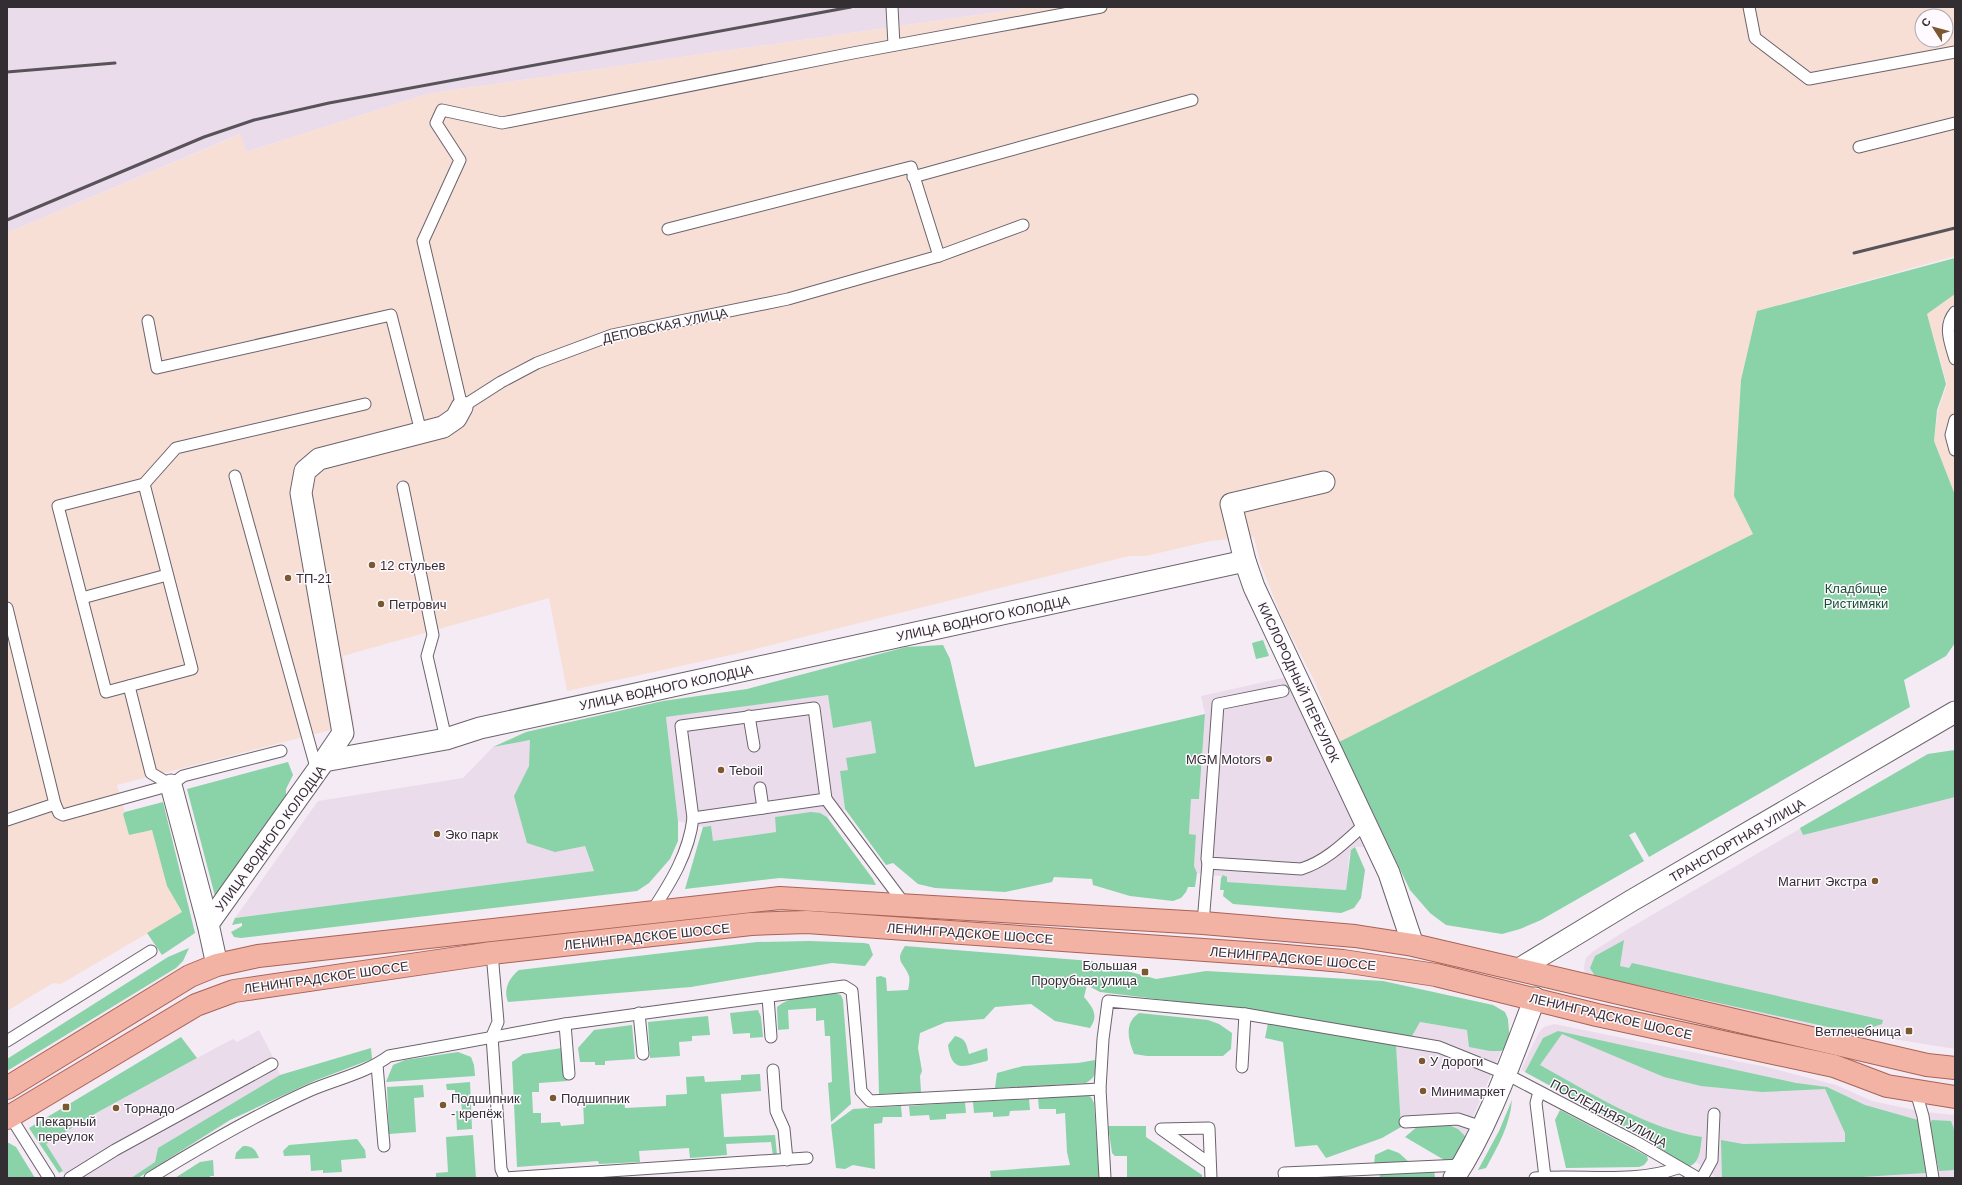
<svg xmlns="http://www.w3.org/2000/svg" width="1962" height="1185" font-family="Arial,sans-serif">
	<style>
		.built { fill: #ebdcec }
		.industrial { fill: #f7dfd6; fill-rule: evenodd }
		.green { fill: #8ad2a8 }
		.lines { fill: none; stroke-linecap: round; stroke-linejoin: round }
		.lane-casing { stroke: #6b636c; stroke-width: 13 }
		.street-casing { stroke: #6b636c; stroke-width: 23 }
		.primary-casing { stroke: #a96356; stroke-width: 24 }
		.lane { stroke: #fff; stroke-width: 11 }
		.street { stroke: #fff; stroke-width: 21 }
		.primary { stroke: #f2b3a5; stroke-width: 22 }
		.rail { stroke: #585359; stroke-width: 3 }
		.poi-dot { fill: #7b5830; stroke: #fefaff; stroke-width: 1.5 }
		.labels { text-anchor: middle; stroke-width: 3; stroke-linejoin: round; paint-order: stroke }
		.street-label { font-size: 13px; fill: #322e32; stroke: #fefaff }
		.poi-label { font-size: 13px; fill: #322e32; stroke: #fefaff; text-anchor: start }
		.park-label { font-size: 13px; fill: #144f32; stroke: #fefaff }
	</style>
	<rect width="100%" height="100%" fill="#f4ebf5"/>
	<g class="built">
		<path d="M 7,7 L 1032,7 L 431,93 L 246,152 L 240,134 L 7,233 Z"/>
		<path d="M 1287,677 L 1366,847 L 1355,847 L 1349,857 L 1346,890 L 1227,882 L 1227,877 L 1197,873 L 1194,866 L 1196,835 L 1189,835 L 1191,798 L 1199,799 L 1205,714 L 1201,696 Z"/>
		<path d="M 828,695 L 833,728 L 871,721 L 876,753 L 848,770 L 840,771 L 845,809 L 827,817 L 820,813 L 775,817 L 776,832 L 713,841 L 707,826 L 703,827 L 678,821 L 666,717 Z"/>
		<path d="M 530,740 L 576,823 L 594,871 L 235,918 L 318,801 L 463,778 L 493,747 Z"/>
		<path d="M 1955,750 L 1955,1049 L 1875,1036 L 1855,1041 L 1589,978 L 1585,973 L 1584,967 L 1586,958 L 1592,952 L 1633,926 L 1928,754 Z"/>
		<path d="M 1420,1022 L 1467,1030 L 1490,1051 L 1501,1051 L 1465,1136 L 1458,1129 L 1449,1125 L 1401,1127 L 1396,1045 L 1411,1038 Z"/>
		<path d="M 1554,1024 L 1766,1067 L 1836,1085 L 1872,1101 L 1924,1112 L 1955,1115 L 1955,1178 L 1717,1178 L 1696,1162 L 1693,1165 L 1684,1165 L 1642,1136 L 1521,1070 L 1539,1032 L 1544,1027 Z"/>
		<path d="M 259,1030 L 271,1053 L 280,1075 L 158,1148 L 155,1162 L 131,1178 L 67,1178 L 46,1144 L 98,1112 L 197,1058 L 233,1039 L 237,1042 Z"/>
	</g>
	<g class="industrial">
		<path d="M 1032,7 L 1955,7 L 1955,256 L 1757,311 L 1741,380 L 1734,496 L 1753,534 L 1339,742 L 1315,682 L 1282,618 L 1260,562 L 1254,537 L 1210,541 L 1146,556 L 1129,556 L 735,654 L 567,691 L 549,598 L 343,656 L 354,724 L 117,785 L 125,812 L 123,814 L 129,835 L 152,830 L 167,886 L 182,913 L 61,984 L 53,983 L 7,1011 L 7,233 L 241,134 L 246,152 L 431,93 ZM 1922,16 L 1946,16 L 1946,40 L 1922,40 Z"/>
		<path d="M 1955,294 L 1955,495 L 1934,441 L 1938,410 L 1947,384 L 1927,314 Z"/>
	</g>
	<g class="green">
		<path d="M 1955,258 L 1955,294 L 1927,314 L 1946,384 L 1937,410 L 1934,441 L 1955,495 L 1955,643 L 1946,656 L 1904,680 L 1910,707 L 1649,857 L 1635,832 L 1629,835 L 1644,861 L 1541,920 L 1520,929 L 1502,934 L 1446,925 L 1430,913 L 1410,890 L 1339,742 L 1753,534 L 1734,496 L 1741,380 L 1757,311 Z"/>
		<path d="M 1263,640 L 1269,656 L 1256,659 L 1252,643 Z"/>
		<path d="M 943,645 L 950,659 L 975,767 L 1205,714 L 1199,799 L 1191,799 L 1189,834 L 1196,835 L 1194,866 L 1197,873 L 1195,887 L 1188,887 L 1186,892 L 1181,898 L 1173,901 L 1130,896 L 1093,885 L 1092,879 L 1054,877 L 1052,882 L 1005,892 L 935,888 L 918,884 L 893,863 L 886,865 L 845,809 L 840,771 L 848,770 L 846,758 L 876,753 L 871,721 L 833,728 L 828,695 L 666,717 L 678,821 L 678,841 L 670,859 L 649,883 L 637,891 L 241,938 L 234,937 L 231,932 L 242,926 L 242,923 L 232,925 L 235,918 L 594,871 L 585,846 L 555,852 L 527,843 L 514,796 L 529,766 L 530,740 L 493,747 L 526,732 L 663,701 L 747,689 L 906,647 Z"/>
		<path d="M 1955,750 L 1955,797 L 1803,835 L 1800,828 L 1928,754 Z"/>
		<path d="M 288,762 L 293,775 L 286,789 L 286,800 L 215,896 L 187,789 Z"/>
		<path d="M 163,802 L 195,933 L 162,955 L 147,933 L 182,912 L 167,886 L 152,830 L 129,835 L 123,814 L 125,812 Z"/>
		<path d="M 811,812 L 820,813 L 827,817 L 873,879 L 876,885 L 780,878 L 685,889 L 703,827 L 711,826 L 713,841 L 776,832 L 775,817 Z"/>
		<path d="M 1355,847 L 1365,870 L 1361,898 L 1354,908 L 1341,913 L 1233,904 L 1223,896 L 1224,890 L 1220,890 L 1221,878 L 1223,875 L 1227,877 L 1227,882 L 1346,890 L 1351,850 Z"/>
		<path d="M 1624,940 L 1620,966 L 1629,968 L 1632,963 L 1883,1020 L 1882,1024 L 1855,1033 L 1595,976 L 1590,968 L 1595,956 Z"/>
		<path d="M 810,941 L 864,943 L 869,944 L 873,955 L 865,966 L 832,963 L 691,987 L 508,1002 C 503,989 509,978 519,970 L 757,942 Z"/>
		<path d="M 905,946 L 1091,961 L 1156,979 L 1206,971 L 1383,981 L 1493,1005 L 1505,1012 L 1508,1019 L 1510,1044 L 1507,1048 L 1501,1051 L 1490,1051 L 1469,1047 L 1467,1030 L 1420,1022 L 1411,1038 L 1246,1010 L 1100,992 L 1087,985 L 1084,997 C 1093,1008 1099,1015 1090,1028 L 1055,1021 L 1031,1004 L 995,1007 L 984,1019 L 946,1022 L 920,1033 L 918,1048 L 922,1071 L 920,1076 L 921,1092 L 879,1094 L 876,977 L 881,976 L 886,978 L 887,991 L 908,990 C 909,986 910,980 909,976 C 904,962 894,962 905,946 Z"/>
		<path d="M 189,948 L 183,961 L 176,968 L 7,1071 L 7,1059 L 168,957 Z"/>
		<path d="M 835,993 L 841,995 L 843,1000 L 851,1104 L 831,1122 L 828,1083 L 832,1082 L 830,1036 L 825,1036 L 824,1020 L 816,1021 L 816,1008 L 788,1010 L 789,1029 L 778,1030 L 777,1007 C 791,995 817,995 835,993 Z"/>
		<path d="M 758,1010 L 761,1017 L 763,1037 L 750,1038 L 750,1033 L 733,1034 L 730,1013 Z"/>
		<path d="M 1139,1013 L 1208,1020 L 1219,1024 L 1232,1033 L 1231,1049 L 1223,1056 L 1147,1056 L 1134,1054 C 1128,1039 1124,1023 1139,1013 Z"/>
		<path d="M 708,1016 L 710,1035 L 692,1036 L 692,1041 L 679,1042 L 680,1056 L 650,1058 L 648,1022 Z"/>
		<path d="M 1268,1023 L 1396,1045 L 1401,1127 L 1382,1138 L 1326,1158 L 1317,1145 L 1295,1147 L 1283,1042 L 1265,1038 Z"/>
		<path d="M 632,1025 L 635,1059 L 605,1061 L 605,1065 L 595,1065 L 595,1062 L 580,1062 L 578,1048 L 594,1030 Z"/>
		<path d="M 1558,1031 L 1796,1083 L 1827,1087 L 1865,1105 L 1918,1120 L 1926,1173 L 1846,1178 L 1722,1178 L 1721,1140 L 1743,1144 L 1845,1142 L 1845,1133 L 1825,1089 L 1762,1092 L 1701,1086 L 1664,1077 L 1562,1034 L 1540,1065 C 1589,1092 1647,1129 1702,1137 C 1700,1149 1701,1162 1688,1167 L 1642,1136 L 1525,1072 L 1543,1038 Z"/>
		<path d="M 955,1036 C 966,1039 966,1043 969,1054 L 987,1048 L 988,1059 L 987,1061 C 964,1066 952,1074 948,1045 Z"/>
		<path d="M 181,1037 L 197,1058 L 98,1112 L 46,1144 L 63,1171 L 59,1173 L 29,1128 Z"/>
		<path d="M 371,1048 L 372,1059 L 314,1081 L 230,1120 L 138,1178 L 131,1178 L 155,1162 L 158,1148 L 280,1075 Z"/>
		<path d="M 562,1048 L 565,1055 L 567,1081 L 539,1083 L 539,1092 L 532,1092 L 533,1113 L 541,1113 L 541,1123 L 560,1122 L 561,1126 L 584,1124 L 583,1100 L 624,1098 L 625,1108 L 666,1106 L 666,1095 L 687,1094 L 686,1077 L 704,1076 L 705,1082 L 741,1080 L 741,1075 L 760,1074 L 761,1091 L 721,1094 L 724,1137 L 775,1135 L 777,1155 L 773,1156 L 771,1142 L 726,1144 L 727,1155 L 690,1158 L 689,1148 L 639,1151 L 640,1162 L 599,1164 L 598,1161 L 517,1167 L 512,1062 L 523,1054 Z"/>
		<path d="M 458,1052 L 471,1057 L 474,1065 L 475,1076 L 386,1082 L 393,1065 L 405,1060 Z"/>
		<path d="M 1095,1060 C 1095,1071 1098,1076 1086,1083 L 995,1088 L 997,1073 L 1023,1066 L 1078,1063 Z"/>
		<path d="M 470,1082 L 472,1129 L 457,1130 L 456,1111 L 462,1111 L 461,1099 L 455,1099 L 455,1090 L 447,1090 L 446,1084 Z"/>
		<path d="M 423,1085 L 424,1097 L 414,1098 L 416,1132 L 389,1134 L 387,1087 Z"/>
		<path d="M 1087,1095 L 1091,1097 L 1094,1103 L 1099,1178 L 991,1178 L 990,1171 L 1070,1165 L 1067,1152 L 1065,1113 L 1056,1114 L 1056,1109 L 1039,1109 L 1038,1098 Z"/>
		<path d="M 1029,1099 L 1030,1110 L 1010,1111 L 1009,1116 L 993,1117 L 993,1112 L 974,1113 L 973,1102 Z"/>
		<path d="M 1512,1100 C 1510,1125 1498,1146 1486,1168 L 1478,1170 L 1499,1131 Z"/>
		<path d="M 965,1102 L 966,1113 L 946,1114 L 946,1119 L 930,1120 L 929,1115 L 910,1116 L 909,1106 Z"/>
		<path d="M 901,1106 L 902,1117 L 883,1117 L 882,1123 L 874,1124 L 875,1169 L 853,1165 L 845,1169 L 836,1168 L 831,1125 L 853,1109 Z"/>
		<path d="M 1560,1110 L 1647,1156 L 1648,1160 L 1644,1165 L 1639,1167 L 1566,1168 L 1555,1120 Z"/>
		<path d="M 1932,1120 L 1951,1121 C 1958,1135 1955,1155 1955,1170 L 1939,1171 L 1929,1125 Z"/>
		<path d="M 1449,1125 L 1458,1129 L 1465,1136 L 1465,1143 L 1453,1161 L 1446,1161 L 1405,1137 L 1418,1126 Z"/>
		<path d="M 1108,1126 L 1146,1126 L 1146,1137 L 1202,1175 L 1202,1178 L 1127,1178 L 1127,1156 L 1115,1156 L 1112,1153 Z"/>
		<path d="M 473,1135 L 476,1178 L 436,1178 L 436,1173 L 448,1172 L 446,1137 Z"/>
		<path d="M 357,1139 L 365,1150 L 366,1158 L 341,1160 L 342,1172 L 323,1173 L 323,1170 L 311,1171 L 310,1155 L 284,1156 L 283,1151 L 289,1145 Z"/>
		<path d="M 7,1142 L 16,1147 L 35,1178 L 7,1178 Z"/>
		<path d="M 243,1146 C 253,1146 255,1149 259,1158 L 235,1159 L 236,1153 Z"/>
		<path d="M 1388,1149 L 1399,1153 L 1410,1163 L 1374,1165 L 1375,1155 Z"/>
		<path d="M 213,1160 L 214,1176 L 210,1176 L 210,1178 L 175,1178 L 200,1162 Z"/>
		<path d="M 1434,1170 L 1435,1178 L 1380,1178 L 1379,1172 Z"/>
	</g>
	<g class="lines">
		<defs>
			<g id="lane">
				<path d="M 892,7 L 894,45"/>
				<path d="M 1749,7 L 1755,38 L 1809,79 L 1955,52"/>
				<path d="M 1859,147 L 1955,123"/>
				<path d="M 913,177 L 1192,100"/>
				<path d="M 1023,225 L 939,256 L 788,299 L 612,335 L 537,363 L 501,382 L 462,407 L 423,241 L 460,160 L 436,123 L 442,110 L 502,123 L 853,53 L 1101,7"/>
				<path d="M 668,229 L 911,167 L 939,256"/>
				<path d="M 1955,312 C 1943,326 1950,342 1955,359"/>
				<path d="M 148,321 L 157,368 L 391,315 L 421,432"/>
				<path d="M 1955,420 L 1951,435 L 1955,450"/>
				<path d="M 235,476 L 317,771"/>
				<path d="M 144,484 L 192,669 L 106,692 L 58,506 Z"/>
				<path d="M 144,484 L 176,448 L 365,404"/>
				<path d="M 403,487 L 433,635 L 427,656 L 446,739"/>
				<path d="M 82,598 L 167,575"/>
				<path d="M 7,608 L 55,804 L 7,820"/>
				<path d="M 129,686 L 151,773 L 171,785"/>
				<path d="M 1283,691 L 1218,704 L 1207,859 L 1208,863 L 1301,869 C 1327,861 1346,841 1366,823"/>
				<path d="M 749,716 L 754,746"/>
				<path d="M 760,788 L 763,808"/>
				<path d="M 55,804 L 59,813 L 63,815 L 171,785 L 183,776 L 281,751"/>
				<path d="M 693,818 L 681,726 L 814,708 L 826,799"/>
				<path d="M 652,911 C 671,882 689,853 693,818 L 826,799 L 906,906"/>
				<path d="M 1203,923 L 1208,863"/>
				<path d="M 492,953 L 498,1022 L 492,1036 L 501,1169 L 505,1178"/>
				<path d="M 768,997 L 771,1037"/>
				<path d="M 639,1013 L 643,1054"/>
				<path d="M 565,1024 L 569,1074"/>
				<path d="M 7,1041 L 151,951"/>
				<path d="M 377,1065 L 384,1146"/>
				<path d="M 1242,1067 L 1245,1014"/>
				<path d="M 773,1070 L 776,1111 L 784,1129 L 787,1160"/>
				<path d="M 1539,1092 L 1536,1103 L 1545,1177"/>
				<path d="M 1916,1092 L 1923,1116 L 1933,1178"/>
				<path d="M 10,1116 L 49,1178"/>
				<path d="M 1405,1122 L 1458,1119 L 1482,1127"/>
				<path d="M 1210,1164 L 1161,1129 L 1209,1128 L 1211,1178"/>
				<path d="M 70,1178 L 115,1150 L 272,1064"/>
				<path d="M 150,1178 C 202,1146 255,1115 311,1090 C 337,1079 366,1073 389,1056 L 565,1024 L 844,986 L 852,991 L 861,1091 L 870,1101 L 1100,1089"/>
				<path d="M 505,1178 L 807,1158"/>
				<path d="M 1105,1178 L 1100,1089 L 1103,1039 L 1108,1001 L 1245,1014 L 1439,1047 L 1506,1074 L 1638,1143 L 1698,1178"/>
				<path d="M 1285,1178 L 1284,1173 L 1462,1165"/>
				<path d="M 1535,1178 C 1583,1174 1633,1184 1678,1168"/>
				<path d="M 1702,1178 L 1712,1160 L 1714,1114"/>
			</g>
			<g id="street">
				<path d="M 1324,482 L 1231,504 L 1245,561 L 1254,587 L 1389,873 L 1413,945"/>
				<path d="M 324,761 L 343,733 L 301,493 L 305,471 L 319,459 L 443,427 L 456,418 L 462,407"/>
				<path d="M 171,785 L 208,924"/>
				<path d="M 217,965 L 208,924 L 324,761 L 446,739 L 480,728 L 1245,561"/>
				<path d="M 1519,969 L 1631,901 L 1955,712"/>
				<path d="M 1454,1178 C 1489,1125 1512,1057 1535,998"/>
			</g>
			<g id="primary">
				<path d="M 7,1088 L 190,976 L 217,965 L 258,956 L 780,898 L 1203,923 L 1355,936 L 1413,945 L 1927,1065 L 1955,1068"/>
				<path d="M 7,1118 L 196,1005 L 234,991 L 492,953 L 751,924 L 807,922 L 1275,955 L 1343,961 L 1436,975 L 1597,1015 L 1834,1066 L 1887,1086 L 1955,1097"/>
			</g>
		</defs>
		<use href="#lane" class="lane-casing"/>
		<use href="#street" class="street-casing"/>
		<use href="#primary" class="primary-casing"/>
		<use href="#lane" class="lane"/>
		<use href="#street" class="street"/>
		<use href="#primary" class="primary"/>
		<g class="rail">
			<path d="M 7,72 L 115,63"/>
			<path d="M 7,220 L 204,137 L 254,120 L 329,103 L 851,7"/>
			<path d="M 1854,253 L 1955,228"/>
		</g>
	</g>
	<g class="poi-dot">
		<circle cx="372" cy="565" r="4"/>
		<circle cx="288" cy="578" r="4"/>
		<circle cx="381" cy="604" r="4"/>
		<circle cx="1269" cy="759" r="4"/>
		<circle cx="721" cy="770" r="4"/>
		<circle cx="437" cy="834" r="4"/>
		<circle cx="1875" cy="881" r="4"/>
		<rect x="1141" y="968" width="8" height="8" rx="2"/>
		<rect x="1905" y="1027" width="8" height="8" rx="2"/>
		<circle cx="1422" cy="1061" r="4"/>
		<circle cx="1423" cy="1091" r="4"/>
		<circle cx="553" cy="1098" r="4"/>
		<circle cx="443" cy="1105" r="4"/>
		<rect x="62" y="1103" width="8" height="8" rx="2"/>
		<circle cx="116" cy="1108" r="4"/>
	</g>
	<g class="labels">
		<g class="street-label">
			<text transform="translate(665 325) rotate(-12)" y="5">ДЕПОВСКАЯ УЛИЦА</text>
			<text transform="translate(983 618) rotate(-12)" y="5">УЛИЦА ВОДНОГО КОЛОДЦА</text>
			<text transform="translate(1299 682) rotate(65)" y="5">КИСЛОРОДНЫЙ ПЕРЕУЛОК</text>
			<text transform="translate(666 687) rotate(-12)" y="5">УЛИЦА ВОДНОГО КОЛОДЦА</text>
			<text transform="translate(270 838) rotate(-54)" y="5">УЛИЦА ВОДНОГО КОЛОДЦА</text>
			<text transform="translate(1737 840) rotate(-30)" y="5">ТРАНСПОРТНАЯ УЛИЦА</text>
			<text transform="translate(970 933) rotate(4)" y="5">ЛЕНИНГРАДСКОЕ ШОССЕ</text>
			<text transform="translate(647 936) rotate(-6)" y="5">ЛЕНИНГРАДСКОЕ ШОССЕ</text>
			<text transform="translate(1293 958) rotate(5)" y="5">ЛЕНИНГРАДСКОЕ ШОССЕ</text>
			<text transform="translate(326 977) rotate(-8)" y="5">ЛЕНИНГРАДСКОЕ ШОССЕ</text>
			<text transform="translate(1611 1016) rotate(13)" y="5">ЛЕНИНГРАДСКОЕ ШОССЕ</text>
			<text transform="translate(1609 1113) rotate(28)" y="5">ПОСЛЕДНЯЯ УЛИЦА</text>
		</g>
		<g class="poi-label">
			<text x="380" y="570">12 стульев</text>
			<text x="296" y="583">ТП-21</text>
			<text x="389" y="609">Петрович</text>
			<text x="1261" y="764" text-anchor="end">MGM Motors</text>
			<text x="729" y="775">Teboil</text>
			<text x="445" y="839">Эко парк</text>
			<text x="1867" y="886" text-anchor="end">Магнит Экстра</text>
			<text x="1137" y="970" text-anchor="end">Большая<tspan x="1137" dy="15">Прорубная улица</tspan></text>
			<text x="1901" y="1036" text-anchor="end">Ветлечебница</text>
			<text x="1430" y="1066">У дороги</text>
			<text x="1431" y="1096">Минимаркет</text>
			<text x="451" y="1103">Подшипник<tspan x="451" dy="15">- крепёж</tspan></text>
			<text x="561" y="1103">Подшипник</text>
			<text x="124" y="1113">Торнадо</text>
			<text x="66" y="1126" text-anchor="middle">Пекарный<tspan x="66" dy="15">переулок</tspan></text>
		</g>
		<g class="park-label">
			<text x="1856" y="593">Кладбище<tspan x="1856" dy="15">Ристимяки</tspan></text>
		</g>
	</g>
	<rect width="1962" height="1185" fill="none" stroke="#322e32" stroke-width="16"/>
	<g transform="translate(1934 28) rotate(306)"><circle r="19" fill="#fefaff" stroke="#aca8ad"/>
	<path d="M0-3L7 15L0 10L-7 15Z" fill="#7b5830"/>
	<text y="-6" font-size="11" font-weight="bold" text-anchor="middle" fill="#322e32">С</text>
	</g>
</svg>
